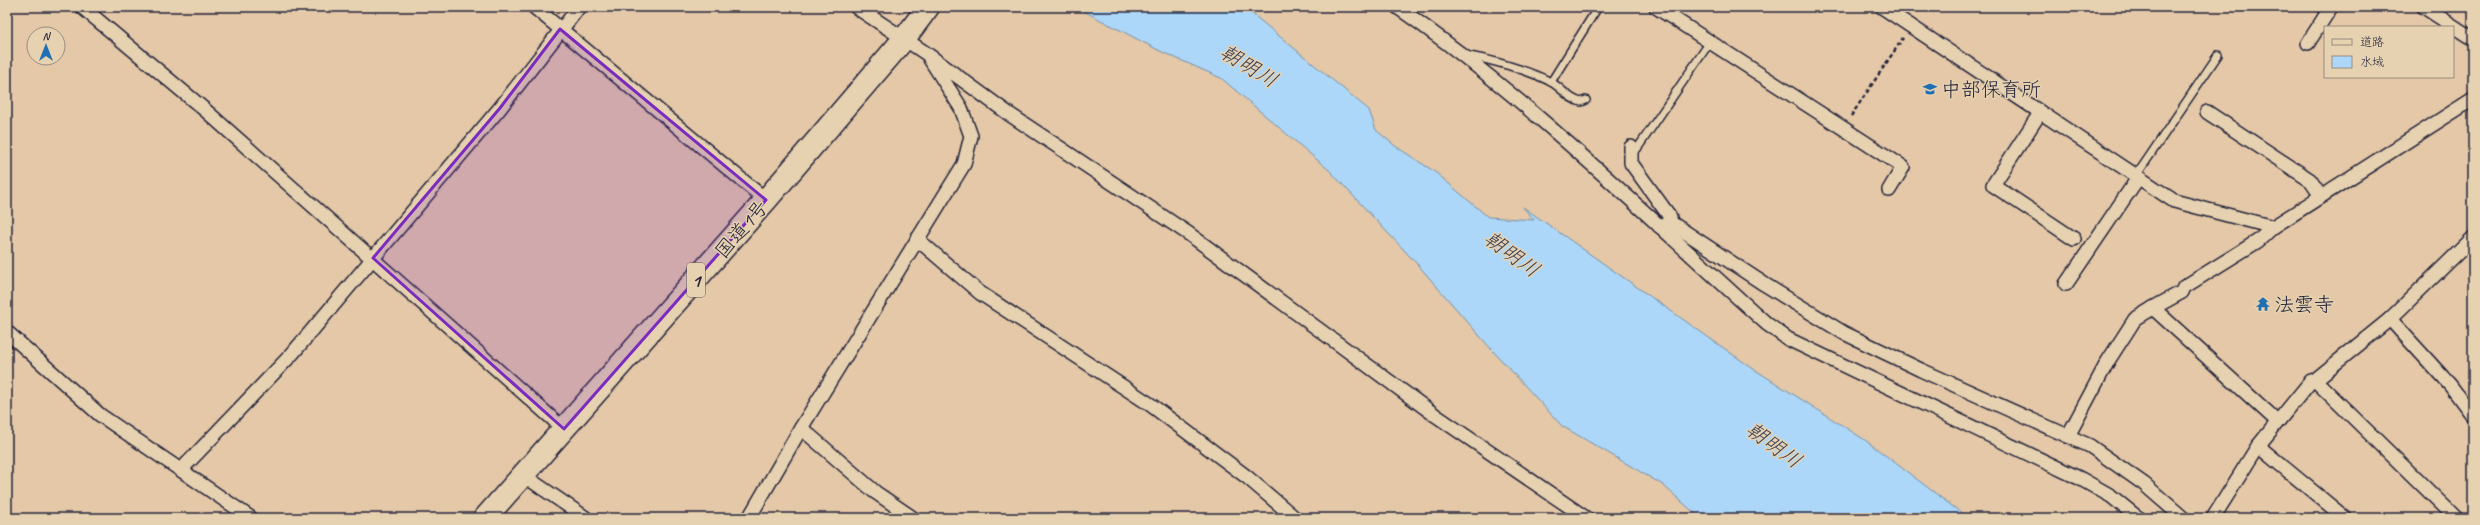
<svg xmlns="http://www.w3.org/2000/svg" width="2480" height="525" font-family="Caveat,'Klee One',sans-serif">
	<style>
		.water { fill: #add7f8; stroke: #758fac }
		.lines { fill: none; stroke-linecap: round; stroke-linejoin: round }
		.lane-casing { stroke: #22223b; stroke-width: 10 }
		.street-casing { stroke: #22223b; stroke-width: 16 }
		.highway-casing { stroke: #22223b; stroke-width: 25 }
		.path { stroke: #22223b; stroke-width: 2.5; stroke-dasharray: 4 3; stroke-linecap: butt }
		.lane { stroke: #e6d2b0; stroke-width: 7 }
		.street { stroke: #e6d2b0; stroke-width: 13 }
		.highway { stroke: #e6d2b0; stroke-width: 22 }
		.marked { fill: #7b2cbf; fill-opacity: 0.2; stroke: #7b2cbf; stroke-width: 3; stroke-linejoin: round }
		.labels { text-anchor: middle; stroke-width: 3; stroke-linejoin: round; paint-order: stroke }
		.shield { fill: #e6d2b0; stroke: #5d575e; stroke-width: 1 }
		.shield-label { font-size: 19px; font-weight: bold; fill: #22223b }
		.poi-label { font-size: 20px; fill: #22223b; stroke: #e6d2b0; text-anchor: start }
		.street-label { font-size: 20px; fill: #22223b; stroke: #e6d2b0 }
		.water-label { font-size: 21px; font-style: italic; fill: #373d57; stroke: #e6d2b0 }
	</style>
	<rect width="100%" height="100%" fill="#e4c8a7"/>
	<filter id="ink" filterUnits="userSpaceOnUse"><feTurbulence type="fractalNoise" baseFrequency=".025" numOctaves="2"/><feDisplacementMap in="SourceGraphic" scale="8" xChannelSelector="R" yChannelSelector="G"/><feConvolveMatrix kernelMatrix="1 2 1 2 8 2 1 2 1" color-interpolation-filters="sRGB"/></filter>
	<g filter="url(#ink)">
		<path class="water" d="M 1076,7 L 1244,7 L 1369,110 L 1376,130 L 1395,146 L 1435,172 L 1488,217 L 1534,220 L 1523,207 L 1752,368 L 1865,440 L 1968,518 L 1700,518 L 1663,485 L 1562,426 L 1492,350 L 1418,265 L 1329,170 L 1221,78 L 1160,51 Z"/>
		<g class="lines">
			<defs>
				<g id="lane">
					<path d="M 1464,55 C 1489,59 1528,70 1551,82 C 1562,88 1568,99 1581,102 L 1586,100"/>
					<path d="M 1551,82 L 1598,7"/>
					<path d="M 1637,149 L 1710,42"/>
					<path d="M 2136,176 L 2218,55"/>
				</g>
				<g id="street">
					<path d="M 82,7 L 205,110 L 564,429"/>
					<path d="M 534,7 L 766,200"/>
					<path d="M 856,7 L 927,54 L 1009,114 L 1189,234 L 1435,415 L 1586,518"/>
					<path d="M 1397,7 C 1530,99 1646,216 1767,324 L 1788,339 L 2081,479 L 2111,496 L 2138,518"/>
					<path d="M 1656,7 L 1903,167 L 1889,190"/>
					<path d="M 1882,7 L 2174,201 L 2273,227"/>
					<path d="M 2424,7 L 2473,39"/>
					<path d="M 2308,43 L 2331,7"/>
					<path d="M 2207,112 L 2310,180 L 2321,196"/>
					<path d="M 2040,113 L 1993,185 L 2074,239"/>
					<path d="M 1631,147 L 1631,163 L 1670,217 L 1670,222"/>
					<path d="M 1659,226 L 1670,222 L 1764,284 L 1844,333 L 1921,370 L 2090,446 L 2144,484 L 2183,518"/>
					<path d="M 917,239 L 980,293 L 1151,405 L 1247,477 L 1295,518"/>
					<path d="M 2066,284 L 2138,178"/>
					<path d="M 2390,319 L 2450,385 L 2473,416"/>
					<path d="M 7,332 L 100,415 L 251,518"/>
					<path d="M 2315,380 L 2456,518"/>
					<path d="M 2277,421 L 2153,308 L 2182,292 L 2184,287 L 2258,241 L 2273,227 L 2473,99"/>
					<path d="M 801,428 L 875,492 L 913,518"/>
					<path d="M 2068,436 L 2108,361 L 2135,319 L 2153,308"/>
					<path d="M 2258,446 L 2345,518"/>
					<path d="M 181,470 L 292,354 L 500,108 L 579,7"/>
					<path d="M 523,475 L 586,518"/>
					<path d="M 749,518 L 801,428 L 964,164 L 971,136 L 961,108 L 930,59"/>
					<path d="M 2213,518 L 2258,446 L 2311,381 L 2315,380 L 2390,319 L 2473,238"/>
				</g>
				<path id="highway" d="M 485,518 L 766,200 L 904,39 L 928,7"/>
			</defs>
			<use href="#lane" class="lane-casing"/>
			<use href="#street" class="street-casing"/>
			<use href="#highway" class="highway-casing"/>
			<path class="path" d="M 1851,116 L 1903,38"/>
			<use href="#lane" class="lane"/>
			<use href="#street" class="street"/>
			<use href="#highway" class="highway"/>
		</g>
	</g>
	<path class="marked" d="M 560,29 L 766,200 L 564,429 L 373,258 L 500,108 Z"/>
	<defs>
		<symbol id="school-bare" viewBox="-9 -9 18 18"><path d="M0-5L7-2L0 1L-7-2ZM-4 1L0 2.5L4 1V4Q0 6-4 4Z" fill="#1f6fb2" stroke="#e6d2b0" stroke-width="2.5" paint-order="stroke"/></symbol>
		<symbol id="temple-bare" viewBox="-9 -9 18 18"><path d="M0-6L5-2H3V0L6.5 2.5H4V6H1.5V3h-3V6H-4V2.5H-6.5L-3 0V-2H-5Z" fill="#1f6fb2" stroke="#e6d2b0" stroke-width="2.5" paint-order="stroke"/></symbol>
	</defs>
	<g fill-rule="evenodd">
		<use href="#school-bare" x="1920" y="79" width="20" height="20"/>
		<use href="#temple-bare" x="2253" y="294" width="20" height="20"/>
	</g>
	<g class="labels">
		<rect class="shield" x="687" y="263" width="18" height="34" rx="3"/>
		<g class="shield-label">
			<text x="696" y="287">1</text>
		</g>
		<g class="poi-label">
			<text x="1941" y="96">中部保育所</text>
			<text x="2274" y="311">法雲寺</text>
		</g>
		<g class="street-label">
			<text transform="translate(741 229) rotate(-49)" y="7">国道1号</text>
		</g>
		<g class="water-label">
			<text transform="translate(1249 66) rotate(31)" y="7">朝明川</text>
			<text transform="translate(1512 254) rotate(36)" y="7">朝明川</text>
			<text transform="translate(1774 445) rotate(36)" y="7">朝明川</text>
		</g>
	</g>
	<rect width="2480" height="525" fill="none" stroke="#e6d2b0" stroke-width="24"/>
	<rect x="12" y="12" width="2456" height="501" fill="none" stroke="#22223b" stroke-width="1.5" filter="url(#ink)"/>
	<rect x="2324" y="26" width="130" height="52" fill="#e6d2b0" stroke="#988c81"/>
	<rect x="2332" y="39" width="20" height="6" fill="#e6d2b0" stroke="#988c81"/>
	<text x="2360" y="46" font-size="12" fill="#22223b">道路</text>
	<rect x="2332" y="56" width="20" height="12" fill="#add7f8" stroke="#988c81"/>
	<text x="2360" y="66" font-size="12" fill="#22223b">水域</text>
	<g transform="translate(46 46)"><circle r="19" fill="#e6d2b0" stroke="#988c81"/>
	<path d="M0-3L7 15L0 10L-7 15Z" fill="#1f6fb2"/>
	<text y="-6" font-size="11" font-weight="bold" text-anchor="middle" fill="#22223b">N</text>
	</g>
</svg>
